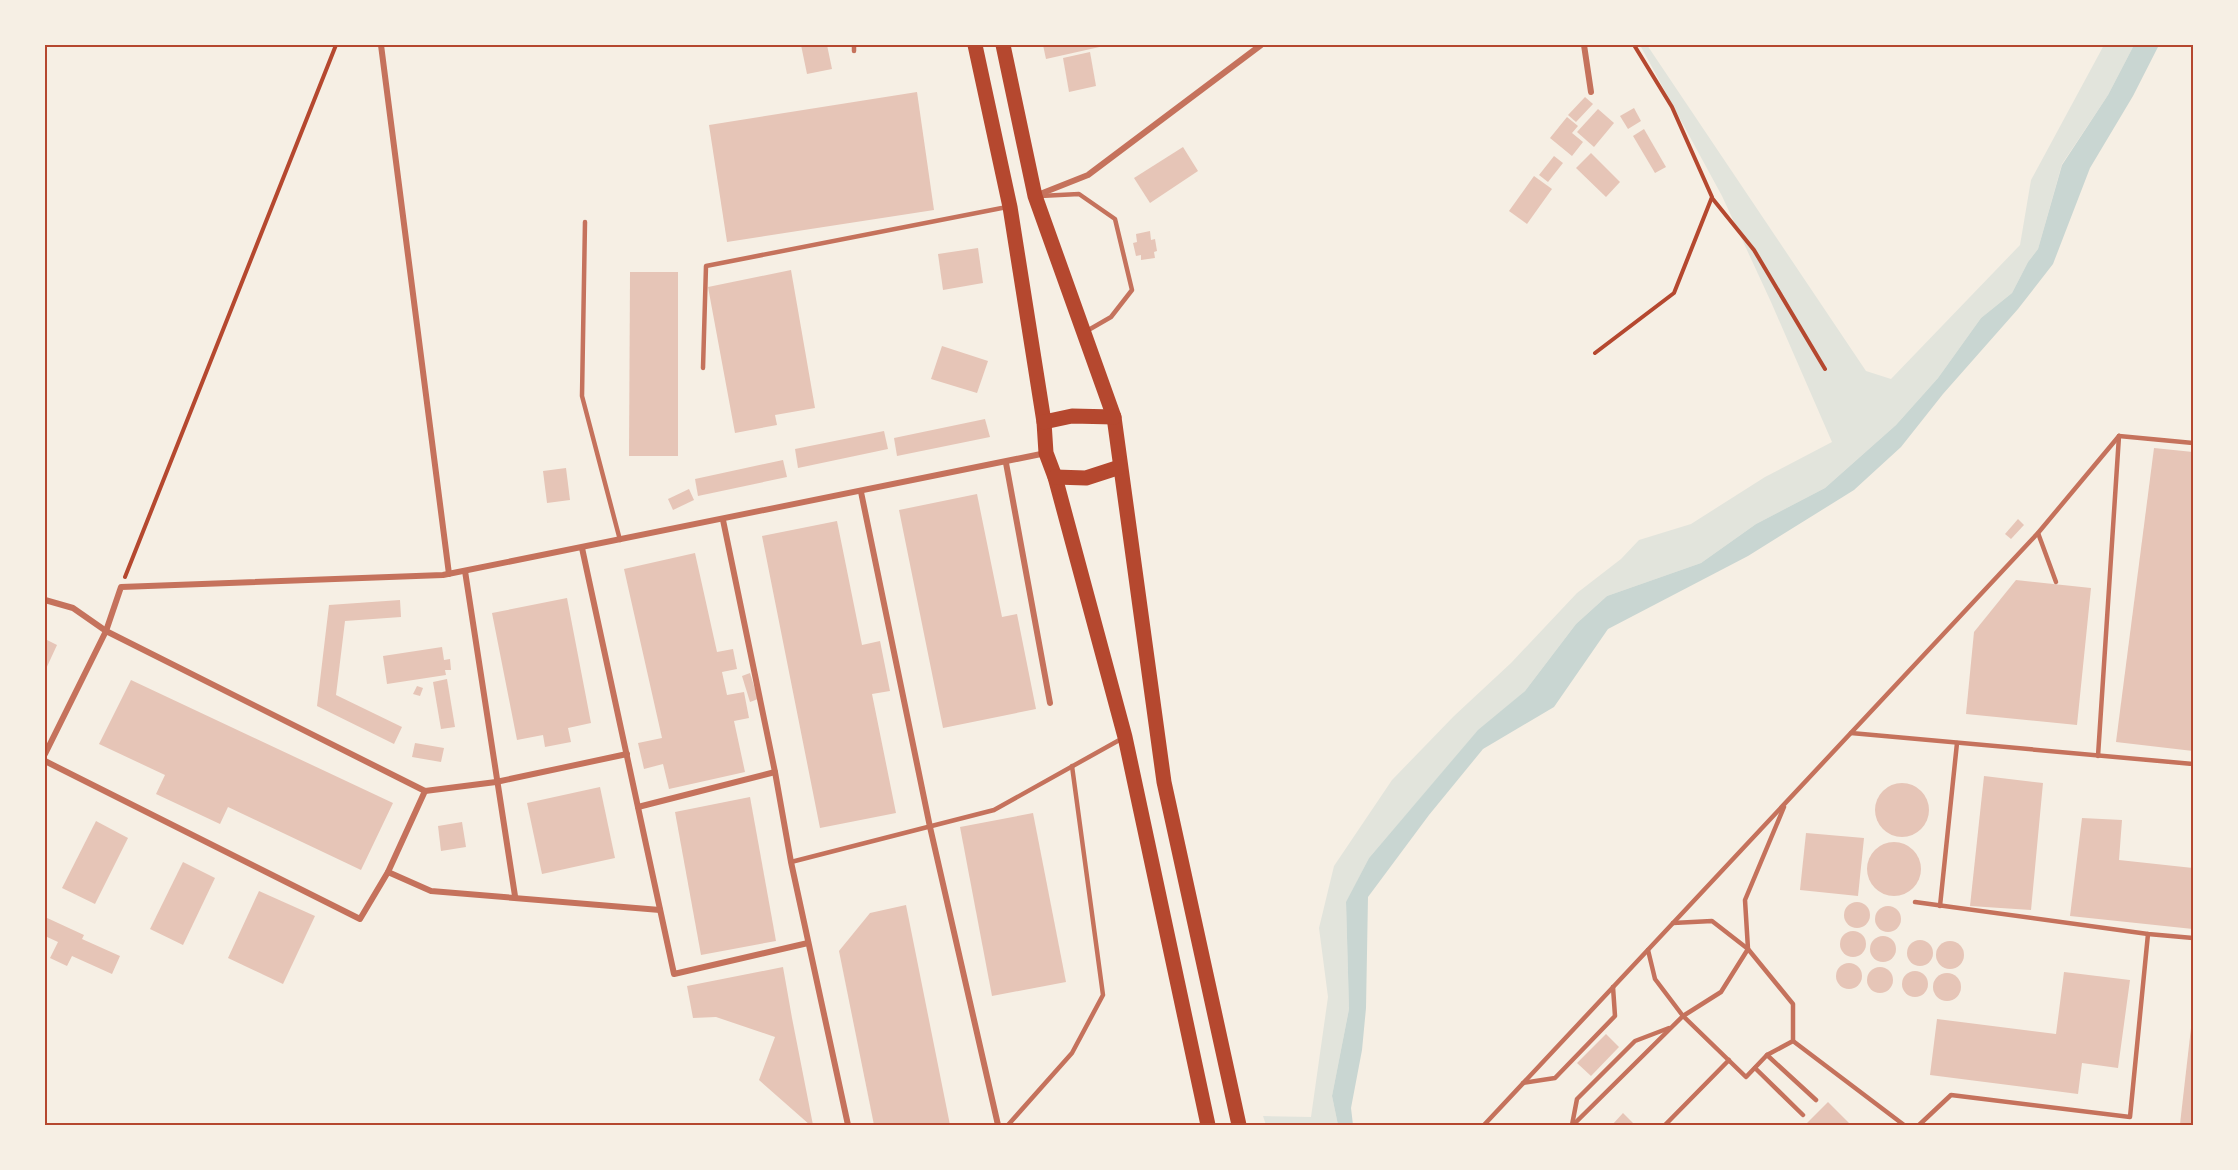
<svg xmlns="http://www.w3.org/2000/svg" width="2238" height="1170" font-family="Inter,sans-serif">
	<style>
		.green { fill: #e2e4dc }
		.water { fill: #c9d6d2 }
		.building { fill: #e6c5b7 }
		.lines { fill: none; stroke-linecap: round; stroke-linejoin: round }
		.path { stroke: #b5482f; stroke-width: 4 }
		.service { stroke: #c5725c; stroke-width: 4.5 }
		.minor { stroke: #c5725c; stroke-width: 6 }
		.primary { stroke: #b5482f; stroke-width: 15 }
		.neatline { fill: none; stroke: #b5482f; stroke-width: 2 }
	</style>
	<rect width="100%" height="100%" fill="#f6efe4"/>
	<path class="green" d="M 1640,45 L 1647,45 L 1866,371 L 1891,379 L 2020,245 L 2031,180 L 2104,45 L 2134,45 L 2108,95 L 2062,164 L 2038,249 L 2028,262 L 2012,293 L 1981,318 L 1938,378 L 1896,425 L 1825,488 L 1756,524 L 1701,563 L 1607,596 L 1576,624 L 1525,691 L 1478,731 L 1369,858 L 1346,903 L 1349,1009 L 1332,1096 L 1338,1125 L 1266,1125 L 1263,1116 L 1311,1117 L 1328,997 L 1319,928 L 1334,866 L 1392,780 L 1454,716 L 1511,663 L 1577,593 L 1621,559 L 1639,540 L 1691,524 L 1765,477 L 1832,442 L 1771,302 L 1722,196 Z"/>
	<path class="water" d="M 2134,45 L 2159,45 L 2133,96 L 2090,168 L 2053,264 L 2018,309 L 1943,394 L 1901,447 L 1854,490 L 1748,556 L 1608,629 L 1554,707 L 1483,749 L 1429,815 L 1368,897 L 1366,1008 L 1362,1050 L 1351,1108 L 1353,1125 L 1338,1125 L 1332,1096 L 1349,1009 L 1346,902 L 1369,858 L 1478,730 L 1525,691 L 1576,624 L 1607,596 L 1701,563 L 1756,524 L 1825,488 L 1896,425 L 1938,378 L 1981,318 L 2012,293 L 2028,262 L 2038,249 L 2062,165 L 2108,95 Z"/>
	<g class="building">
		<path d="M 801,45 L 827,45 L 832,69 L 807,74 Z"/>
		<path d="M 1043,45 L 1104,45 L 1104,46 L 1046,59 Z"/>
		<path d="M 1090,52 L 1096,86 L 1069,92 L 1063,58 Z"/>
		<path d="M 917,92 L 934,210 L 727,242 L 709,125 Z"/>
		<path d="M 1585,97 L 1593,104 L 1576,122 L 1568,115 Z"/>
		<path d="M 1634,108 L 1641,121 L 1628,129 L 1620,116 Z"/>
		<path d="M 1598,109 L 1614,123 L 1594,147 L 1577,132 Z"/>
		<path d="M 1567,117 L 1578,126 L 1572,133 L 1583,142 L 1572,156 L 1550,138 Z"/>
		<path d="M 1644,129 L 1666,167 L 1655,173 L 1633,136 Z"/>
		<path d="M 1183,147 L 1198,171 L 1150,203 L 1134,178 Z"/>
		<path d="M 1591,153 L 1620,182 L 1606,197 L 1576,168 Z"/>
		<path d="M 1554,156 L 1563,163 L 1548,182 L 1539,175 Z"/>
		<path d="M 1534,176 L 1552,189 L 1527,224 L 1509,211 Z"/>
		<path d="M 1150,231 L 1151,240 L 1155,239 L 1157,251 L 1154,252 L 1155,258 L 1141,260 L 1141,255 L 1136,256 L 1133,243 L 1137,242 L 1136,234 Z"/>
		<path d="M 978,248 L 983,283 L 943,290 L 938,254 Z"/>
		<path d="M 791,270 L 815,408 L 775,415 L 777,425 L 735,433 L 708,287 Z"/>
		<path d="M 630,272 L 678,272 L 678,456 L 629,456 Z"/>
		<path d="M 942,346 L 988,361 L 977,393 L 931,379 Z"/>
		<path d="M 985,419 L 990,437 L 897,456 L 894,438 Z"/>
		<path d="M 884,431 L 888,449 L 798,468 L 795,449 Z"/>
		<path d="M 2154,448 L 2193,452 L 2193,751 L 2116,742 Z"/>
		<path d="M 783,460 L 787,477 L 698,496 L 695,479 Z"/>
		<path d="M 566,468 L 570,500 L 547,503 L 543,471 Z"/>
		<path d="M 689,489 L 694,500 L 673,510 L 668,499 Z"/>
		<path d="M 977,494 L 1002,617 L 1017,614 L 1036,709 L 943,728 L 899,510 Z"/>
		<path d="M 2018,519 L 2024,525 L 2011,539 L 2005,534 Z"/>
		<path d="M 837,521 L 862,645 L 880,641 L 890,691 L 872,694 L 896,813 L 820,828 L 762,536 Z"/>
		<path d="M 695,553 L 717,652 L 733,649 L 737,669 L 722,672 L 727,695 L 744,692 L 749,718 L 734,721 L 745,772 L 669,789 L 663,764 L 644,769 L 638,743 L 662,738 L 624,569 Z"/>
		<path d="M 2016,580 L 2091,588 L 2077,725 L 1966,714 L 1974,632 Z"/>
		<path d="M 567,598 L 591,723 L 568,728 L 571,742 L 545,747 L 543,735 L 517,740 L 492,613 Z"/>
		<path d="M 400,600 L 401,617 L 345,621 L 336,695 L 402,727 L 394,744 L 317,706 L 329,605 Z"/>
		<path d="M 45,639 L 57,645 L 45,671 Z"/>
		<path d="M 442,647 L 444,660 L 450,659 L 451,670 L 445,670 L 446,675 L 387,684 L 383,656 Z"/>
		<path d="M 750,673 L 758,699 L 750,702 L 742,676 Z"/>
		<path d="M 447,679 L 455,727 L 441,729 L 433,682 Z"/>
		<path d="M 131,680 L 393,803 L 361,870 L 228,807 L 220,824 L 156,794 L 165,775 L 99,744 Z"/>
		<path d="M 417,686 L 423,688 L 420,696 L 413,694 Z"/>
		<path d="M 415,743 L 444,748 L 441,762 L 412,757 Z"/>
		<path d="M 1984,776 L 2043,783 L 2031,910 L 1970,906 Z"/>
		<circle cx="1902" cy="810" r="27"/>
		<path d="M 600,787 L 615,858 L 542,874 L 527,803 Z"/>
		<path d="M 750,797 L 776,941 L 701,955 L 675,812 Z"/>
		<path d="M 1033,813 L 1066,982 L 992,996 L 960,827 Z"/>
		<path d="M 2082,818 L 2122,820 L 2119,860 L 2193,868 L 2193,929 L 2070,916 Z"/>
		<path d="M 96,821 L 128,838 L 95,904 L 62,888 Z"/>
		<path d="M 462,822 L 466,847 L 441,851 L 438,826 Z"/>
		<path d="M 1806,833 L 1864,838 L 1858,896 L 1800,890 Z"/>
		<circle cx="1894" cy="869" r="27"/>
		<path d="M 183,862 L 215,878 L 183,945 L 150,929 Z"/>
		<path d="M 259,891 L 315,916 L 283,984 L 228,958 Z"/>
		<circle cx="1857" cy="915" r="13"/>
		<path d="M 906,905 L 950,1125 L 874,1125 L 839,951 L 870,913 Z"/>
		<circle cx="1888" cy="919" r="13"/>
		<path d="M 45,917 L 84,935 L 82,939 L 120,956 L 112,974 L 72,956 L 67,966 L 50,958 L 58,942 L 45,936 Z"/>
		<circle cx="1853" cy="944" r="13"/>
		<circle cx="1883" cy="949" r="13"/>
		<circle cx="1920" cy="953" r="13"/>
		<circle cx="1950" cy="955" r="14"/>
		<circle cx="1849" cy="976" r="13"/>
		<circle cx="1880" cy="980" r="13"/>
		<path d="M 783,967 L 792,1018 L 813,1125 L 810,1125 L 759,1080 L 775,1037 L 716,1017 L 693,1018 L 687,986 Z"/>
		<circle cx="1915" cy="984" r="13"/>
		<path d="M 2064,972 L 2130,980 L 2118,1068 L 2082,1063 L 2078,1094 L 1930,1075 L 1937,1019 L 2056,1034 Z"/>
		<circle cx="1947" cy="987" r="14"/>
		<path d="M 2191,1028 L 2193,1029 L 2193,1125 L 2185,1125 L 2180,1124 Z"/>
		<path d="M 1606,1034 L 1619,1047 L 1591,1076 L 1577,1063 Z"/>
		<path d="M 1828,1102 L 1851,1125 L 1805,1125 Z"/>
		<path d="M 1623,1113 L 1635,1125 L 1612,1125 Z"/>
	</g>
	<g class="lines">
		<g class="path">
			<path d="M 1712,198 L 1754,250 L 1825,369"/>
			<path d="M 1595,353 L 1674,293 L 1712,197 L 1672,107 L 1634,45"/>
			<path d="M 125,577 L 336,45"/>
		</g>
		<g class="service">
			<path d="M 854,45 L 854,51"/>
			<path d="M 1040,196 L 1079,194 L 1115,219 L 1132,290 L 1111,317 L 1085,332"/>
			<path d="M 585,222 L 582,396 L 620,540"/>
			<path d="M 703,368 L 706,266 L 1007,207"/>
			<path d="M 2119,436 L 2193,443"/>
			<path d="M 2038,533 L 2056,582"/>
			<path d="M 1851,733 L 2193,764"/>
			<path d="M 2098,756 L 2119,436"/>
			<path d="M 791,862 L 994,810 L 1123,738"/>
			<path d="M 1915,902 L 2148,934 L 2193,938"/>
			<path d="M 1940,906 L 1957,743"/>
			<path d="M 1648,950 L 1655,979 L 1683,1016 L 1746,1077 L 1767,1055 L 1793,1041 L 1793,1004 L 1748,949 L 1712,921 L 1673,923"/>
			<path d="M 1793,1041 L 1904,1125"/>
			<path d="M 1767,1055 L 1816,1100"/>
			<path d="M 1755,1068 L 1803,1115"/>
			<path d="M 1523,1083 L 1555,1078 L 1615,1016 L 1613,987"/>
			<path d="M 1008,1125 L 1072,1053 L 1103,995 L 1072,766"/>
			<path d="M 1484,1125 L 2038,533 L 2119,436"/>
			<path d="M 1572,1125 L 1577,1099 L 1635,1041 L 1669,1028"/>
			<path d="M 1573,1125 L 1683,1016 L 1721,992 L 1748,949 L 1745,900 L 1784,807"/>
			<path d="M 1665,1125 L 1729,1060"/>
			<path d="M 1919,1125 L 1951,1095 L 2130,1117 L 2148,934"/>
		</g>
		<g class="minor">
			<path d="M 381,45 L 449,574"/>
			<path d="M 1584,45 L 1591,92"/>
			<path d="M 1035,196 L 1088,175 L 1261,45"/>
			<path d="M 1006,463 L 1050,703"/>
			<path d="M 861,492 L 930,827 L 998,1125"/>
			<path d="M 723,520 L 775,772 L 791,862 L 848,1125"/>
			<path d="M 582,548 L 674,974 L 808,943"/>
			<path d="M 465,571 L 515,896"/>
			<path d="M 45,600 L 73,608 L 106,631 L 425,791 L 496,782 L 627,754"/>
			<path d="M 45,754 L 106,631 L 121,587 L 443,575 L 1046,453"/>
			<path d="M 45,761 L 360,919 L 388,872 L 425,791"/>
			<path d="M 638,807 L 775,772"/>
			<path d="M 388,872 L 431,891 L 660,910"/>
		</g>
		<g class="primary">
			<path d="M 975,45 L 1010,207 L 1044,422 L 1046,453 L 1055,477 L 1125,737 L 1208,1125"/>
			<path d="M 1003,45 L 1035,196 L 1114,417 L 1164,782 L 1239,1125"/>
			<path d="M 1044,422 L 1072,416 L 1114,417"/>
			<path d="M 1055,477 L 1086,478 L 1120,467"/>
		</g>
	</g>
	<rect width="2238" height="1170" fill="none" stroke="#f6efe4" stroke-width="93"/>
	<rect x="46" y="46" width="2146" height="1078" class="neatline"/>
</svg>
